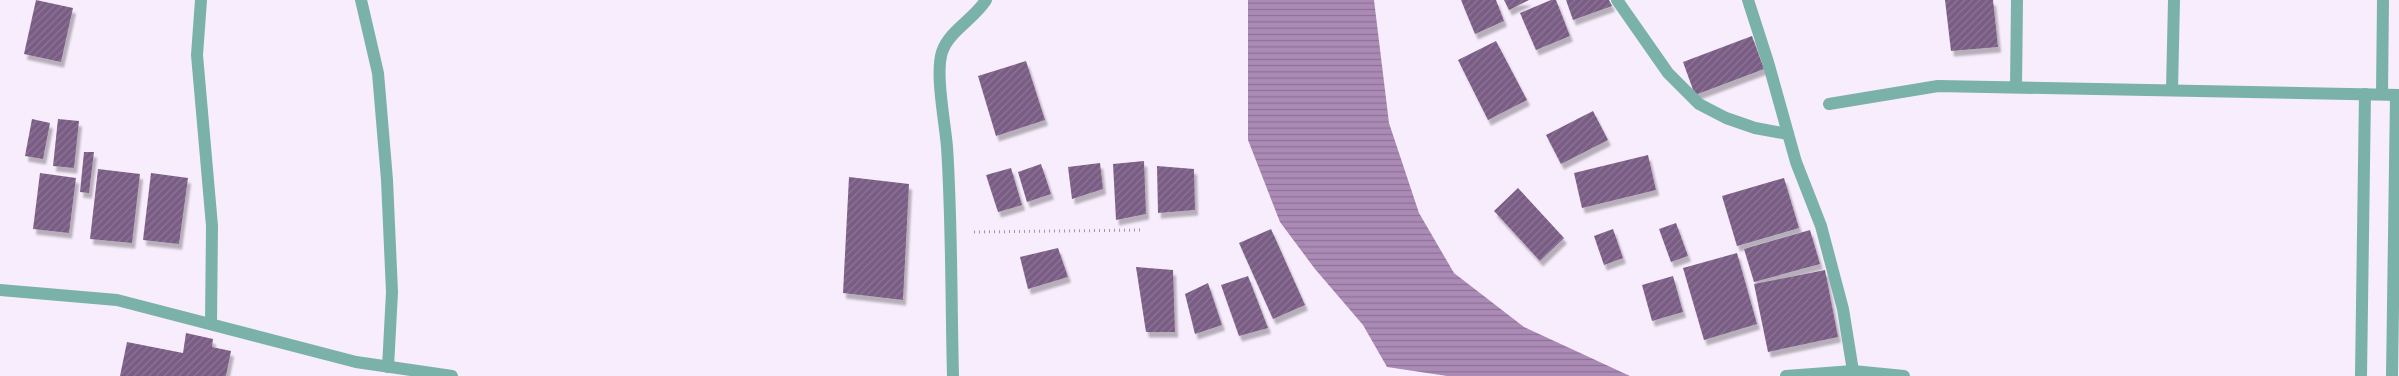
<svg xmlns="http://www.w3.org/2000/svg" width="2399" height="376" font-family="Helvetica,sans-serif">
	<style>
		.water { fill: url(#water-rules) }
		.building { fill: url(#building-hatch); filter: url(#shadow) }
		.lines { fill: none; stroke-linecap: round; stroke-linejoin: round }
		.path { stroke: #a198a5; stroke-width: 3; stroke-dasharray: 1 4; stroke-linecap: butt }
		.minor { stroke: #7ab1a9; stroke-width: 12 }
		.tertiary { stroke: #7ab1a9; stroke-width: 12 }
	</style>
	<defs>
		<pattern id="water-rules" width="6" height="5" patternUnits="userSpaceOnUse" patternTransform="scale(1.25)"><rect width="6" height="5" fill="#ab8bb6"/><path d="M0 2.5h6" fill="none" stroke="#8c7295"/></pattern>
		<pattern id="building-hatch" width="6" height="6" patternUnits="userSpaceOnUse" patternTransform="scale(1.25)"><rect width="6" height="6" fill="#7a5d85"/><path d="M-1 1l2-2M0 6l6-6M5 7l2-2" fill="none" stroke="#8c7694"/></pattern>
		<filter id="shadow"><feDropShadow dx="3" dy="5.5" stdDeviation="1" flood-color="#0004"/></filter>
	</defs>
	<rect width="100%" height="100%" fill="#f8edfc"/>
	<path class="water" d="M 1248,0 L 1374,0 L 1389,123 L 1419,213 L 1454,273 L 1524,327 L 1630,376 L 1447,376 L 1387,367 L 1363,325 L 1315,269 L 1280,222 L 1248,140 Z"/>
	<g class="building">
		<path d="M 36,0 L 73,8 L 61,62 L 24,54 Z"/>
		<path d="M 1461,0 L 1496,0 L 1504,21 L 1475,34 Z"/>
		<path d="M 1504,0 L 1529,0 L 1509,10 Z"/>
		<path d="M 1551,0 L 1556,0 L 1570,36 L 1536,50 L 1520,13 Z"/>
		<path d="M 1566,0 L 1609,0 L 1612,6 L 1573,20 Z"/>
		<path d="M 1945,0 L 1993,0 L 1998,47 L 1951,51 Z"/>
		<path d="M 1752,36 L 1764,69 L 1695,95 L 1683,62 Z"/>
		<path d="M 1496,41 L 1527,100 L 1488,120 L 1458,60 Z"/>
		<path d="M 1026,61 L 1045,120 L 996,136 L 978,76 Z"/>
		<path d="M 1593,111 L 1608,140 L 1561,164 L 1546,135 Z"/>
		<path d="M 32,119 L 50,123 L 43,159 L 25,156 Z"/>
		<path d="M 58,119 L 79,121 L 74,168 L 53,166 Z"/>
		<path d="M 84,152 L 94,152 L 89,193 L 80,192 Z"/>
		<path d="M 1648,155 L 1656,190 L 1582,208 L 1574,173 Z"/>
		<path d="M 1144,161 L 1146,214 L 1116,220 L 1113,164 Z"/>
		<path d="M 1100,163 L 1103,189 L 1072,199 L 1068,167 Z"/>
		<path d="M 1041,164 L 1051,194 L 1027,202 L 1018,172 Z"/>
		<path d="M 1157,166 L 1194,169 L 1195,210 L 1158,213 Z"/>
		<path d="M 1011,168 L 1022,205 L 998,212 L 986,175 Z"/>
		<path d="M 98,169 L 140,174 L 132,243 L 90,239 Z"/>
		<path d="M 40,173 L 76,178 L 69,233 L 33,229 Z"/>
		<path d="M 151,173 L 188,178 L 179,244 L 143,240 Z"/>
		<path d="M 849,177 L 909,184 L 903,300 L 843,293 Z"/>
		<path d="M 1784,178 L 1799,228 L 1737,246 L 1722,196 Z"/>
		<path d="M 1518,188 L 1564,238 L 1540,261 L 1494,211 Z"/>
		<path d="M 1676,223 L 1688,256 L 1671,262 L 1659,229 Z"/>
		<path d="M 1271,229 L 1305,305 L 1273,319 L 1239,243 Z"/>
		<path d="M 1613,229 L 1623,258 L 1604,265 L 1594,236 Z"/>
		<path d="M 1810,230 L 1820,264 L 1754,282 L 1744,249 Z"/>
		<path d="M 1058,248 L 1068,277 L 1028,289 L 1020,257 Z"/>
		<path d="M 1737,253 L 1757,324 L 1704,340 L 1683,268 Z"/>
		<path d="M 1136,267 L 1173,270 L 1175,332 L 1146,332 Z"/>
		<path d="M 1825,270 L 1838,337 L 1768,352 L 1754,284 Z"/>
		<path d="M 1248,276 L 1268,328 L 1239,336 L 1221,285 Z"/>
		<path d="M 1673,276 L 1683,312 L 1652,321 L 1642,285 Z"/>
		<path d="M 1208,283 L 1222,325 L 1195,334 L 1185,294 Z"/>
		<path d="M 186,333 L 213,339 L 212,347 L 231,351 L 226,376 L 120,376 L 127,342 L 183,353 Z"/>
	</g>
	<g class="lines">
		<path class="path" d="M 974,232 L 1143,230"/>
		<g class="minor">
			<path d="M 201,0 L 197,55 L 212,226 L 211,324"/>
			<path d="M 361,0 L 378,73 L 387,180 L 392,292 L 388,367"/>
			<path d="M 1617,0 L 1668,73 L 1699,104 L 1726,118 L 1755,128 L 1788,134"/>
			<path d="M 1748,0 L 1768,62 L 1796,162 L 1821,226 L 1843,309 L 1853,371"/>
			<path d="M 2016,87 L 2017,0"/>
			<path d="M 2172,90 L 2174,0"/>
			<path d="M 2382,94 L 2383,0"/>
			<path d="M 1829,104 L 1938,86 L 2399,95"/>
			<path d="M 953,376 C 951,300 952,223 947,147 C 945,122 935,74 942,52 C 949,31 974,19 986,0"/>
			<path d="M 2361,376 L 2365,94"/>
			<path d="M 2392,376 L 2396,95"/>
		</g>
		<g class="tertiary">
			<path d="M 0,290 L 117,300 L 356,362 L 452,376"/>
			<path d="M 1786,376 L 1853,371 L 1904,376"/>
		</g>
	</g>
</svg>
